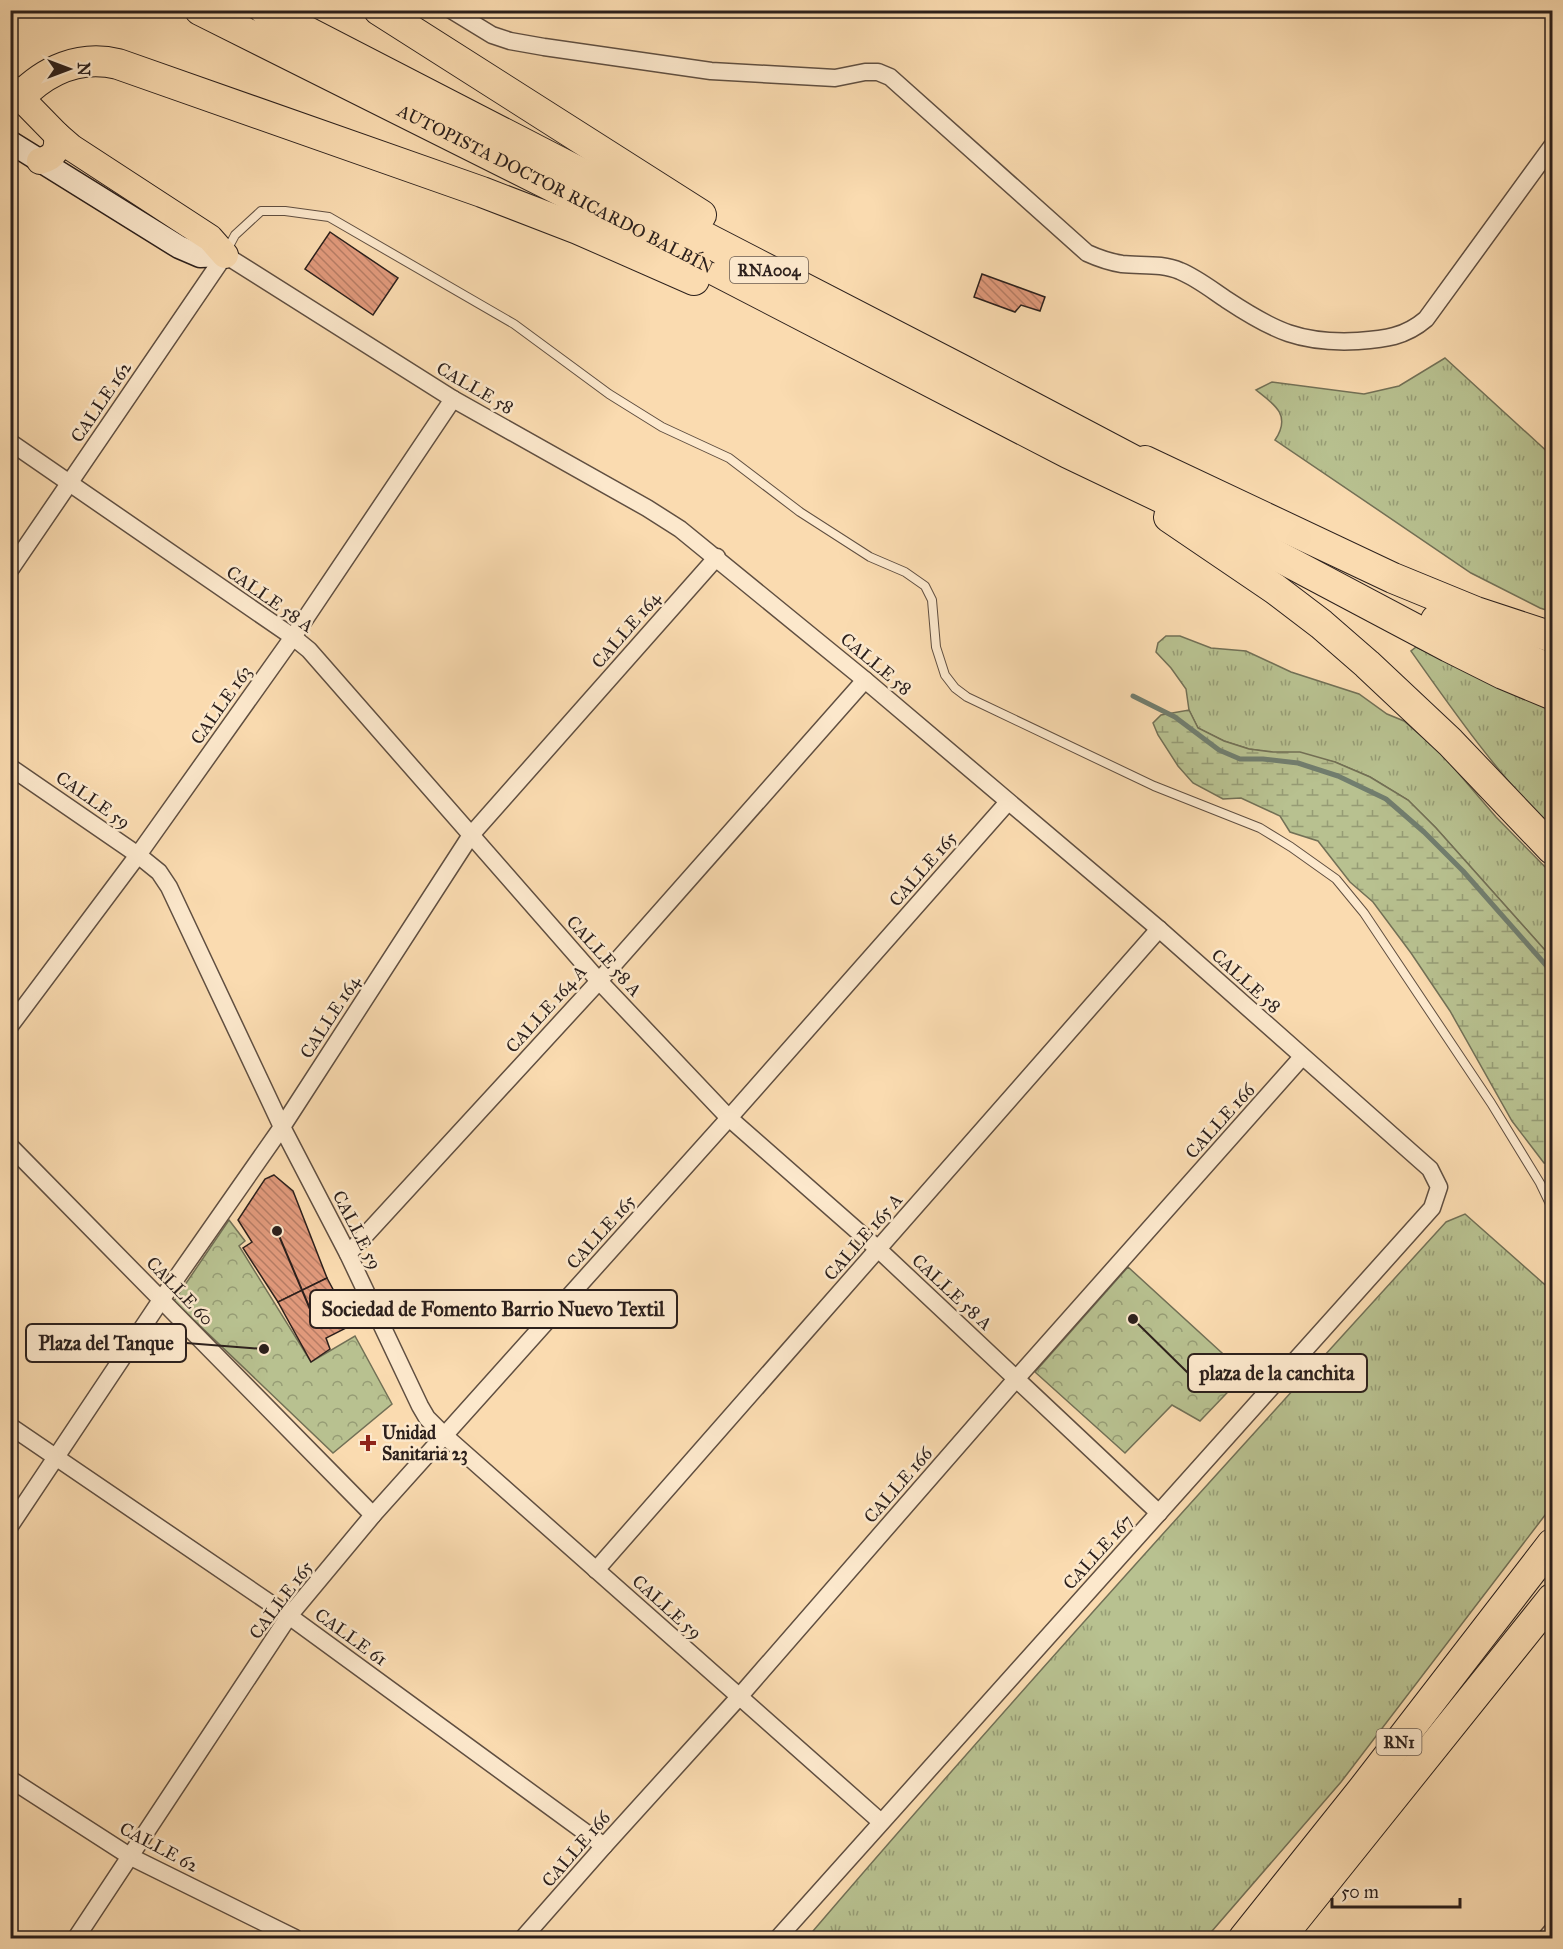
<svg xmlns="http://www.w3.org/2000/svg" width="1563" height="1949" font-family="'IM FELL Great Primer',serif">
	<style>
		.grass { fill: url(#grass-tufts); stroke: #727056; stroke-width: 1.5 }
		.wetland { fill: url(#wetland-marsh); stroke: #727056; stroke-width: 1.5 }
		.park { fill: url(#park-crowns); stroke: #727056; stroke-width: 1.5 }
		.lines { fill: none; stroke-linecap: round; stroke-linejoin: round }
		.stream { stroke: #717e6f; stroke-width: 5 }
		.building { fill: url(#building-back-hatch); stroke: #2c201c; stroke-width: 1.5 }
		.lane-casing { stroke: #604f41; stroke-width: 10 }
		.street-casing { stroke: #604f41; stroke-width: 19 }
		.secondary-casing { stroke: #2c201c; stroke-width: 25 }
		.primary-casing { stroke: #2c201c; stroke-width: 28 }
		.highway-casing { stroke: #2c201c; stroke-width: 32 }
		.lane { stroke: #fce8cc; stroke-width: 8 }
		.street { stroke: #fce8cc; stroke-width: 16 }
		.secondary { stroke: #fce8cc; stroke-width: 22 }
		.primary { stroke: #fadbb0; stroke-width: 26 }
		.highway { stroke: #fadbb0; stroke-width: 30 }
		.poi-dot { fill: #8f2418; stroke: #fce8cc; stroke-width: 2 }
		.labels { text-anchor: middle; stroke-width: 5; stroke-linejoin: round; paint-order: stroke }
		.shield { fill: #fce8cc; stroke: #6a5c51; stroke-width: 1.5 }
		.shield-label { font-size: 16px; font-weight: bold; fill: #2c201c }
		.street-label { font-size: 18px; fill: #2c201c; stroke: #fce8cc }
		.poi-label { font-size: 18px; font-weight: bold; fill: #2c201c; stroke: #fce8cc; text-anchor: start }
		.leader { fill: none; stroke: #2c201c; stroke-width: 2 }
		.callout-dot { fill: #2c201c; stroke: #fce8cc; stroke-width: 2 }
		.callout { fill: #fce8cc; stroke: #2c201c; stroke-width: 2 }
		.callout-label { font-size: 20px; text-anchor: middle; font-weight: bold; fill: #2c201c }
	</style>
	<defs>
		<pattern id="grass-tufts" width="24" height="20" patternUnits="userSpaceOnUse" patternTransform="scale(1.5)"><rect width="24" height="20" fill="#b8c190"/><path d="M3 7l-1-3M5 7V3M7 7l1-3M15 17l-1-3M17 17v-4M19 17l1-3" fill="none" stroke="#969c75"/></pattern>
		<pattern id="wetland-marsh" width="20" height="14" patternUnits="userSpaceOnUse" patternTransform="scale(1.5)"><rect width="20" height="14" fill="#b8c190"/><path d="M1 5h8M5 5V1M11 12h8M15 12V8" fill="none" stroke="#969c75"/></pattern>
		<pattern id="park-crowns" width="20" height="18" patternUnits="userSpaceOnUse" patternTransform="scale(1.5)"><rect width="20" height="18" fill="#b8c190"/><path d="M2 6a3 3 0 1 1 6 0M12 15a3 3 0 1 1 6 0" fill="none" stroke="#969c75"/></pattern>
		<pattern id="building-back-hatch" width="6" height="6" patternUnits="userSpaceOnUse" patternTransform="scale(1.5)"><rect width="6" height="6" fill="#e0997b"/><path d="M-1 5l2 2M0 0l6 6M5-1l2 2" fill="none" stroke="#b67c64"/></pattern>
	</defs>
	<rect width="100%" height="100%" fill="#fadbb0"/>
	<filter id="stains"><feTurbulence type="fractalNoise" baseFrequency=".00333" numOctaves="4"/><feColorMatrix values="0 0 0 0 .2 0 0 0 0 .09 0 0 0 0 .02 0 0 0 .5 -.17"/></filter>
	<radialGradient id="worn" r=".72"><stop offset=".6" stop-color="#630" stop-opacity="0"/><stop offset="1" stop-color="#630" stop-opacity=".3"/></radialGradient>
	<g class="grass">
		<path d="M 1445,358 L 1552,456 L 1552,612 L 1540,608 L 1471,573 L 1275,440 C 1292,415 1274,404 1256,390 L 1272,382 L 1364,394 L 1399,386 Z"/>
		<path d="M 1166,636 L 1180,636 L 1211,648 L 1246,651 L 1291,672 L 1359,694 L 1387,714 L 1404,721 L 1442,754 L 1496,817 L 1552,874 L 1552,958 L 1436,828 L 1408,800 L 1370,777 L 1335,762 L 1249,749 L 1224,741 L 1198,728 L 1189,710 L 1186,689 L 1171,668 L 1156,652 L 1158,643 Z"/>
		<path d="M 1416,647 L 1552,709 L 1552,829 C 1499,776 1454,712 1411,651 Z"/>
		<path d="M 1465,1214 L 1552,1291 L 1552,1506 L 1341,1782 L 1206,1938 L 807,1938 C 1015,1695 1230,1459 1446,1222 Z"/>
	</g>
	<path class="wetland" d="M 1189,710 L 1198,728 L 1224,741 L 1249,749 L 1273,752 L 1300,752 L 1335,762 L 1370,777 L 1408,800 L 1436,828 L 1552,958 L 1552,1164 L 1544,1163 L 1512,1121 L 1450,1011 L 1411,953 L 1373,902 L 1350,882 L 1318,841 L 1290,832 L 1280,816 L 1241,798 L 1223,799 L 1193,783 L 1178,766 L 1158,735 L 1153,723 L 1161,715 Z"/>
	<g class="park">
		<path d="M 229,1220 L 245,1241 L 239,1246 L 311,1362 L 355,1336 L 392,1404 L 333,1453 L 174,1301 Z"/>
		<path d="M 1128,1267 L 1245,1374 L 1200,1421 L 1172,1405 L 1125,1453 L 1035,1372 Z"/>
	</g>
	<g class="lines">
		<path class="stream" d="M 1133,696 L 1175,717 L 1219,750 L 1240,759 L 1263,759 L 1298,763 L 1338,776 L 1386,799 L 1424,832 L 1463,871 L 1552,972"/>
	</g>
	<g class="building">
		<path d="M 330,232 L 398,278 L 373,315 L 305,269 Z"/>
		<path d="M 982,274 L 1045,297 L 1040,311 L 1021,305 L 1015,312 L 974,297 Z"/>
		<path d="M 274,1175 L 293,1191 L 327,1278 L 278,1302 L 243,1248 L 252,1242 L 238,1220 L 265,1179 Z"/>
		<path d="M 327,1278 L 352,1325 L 326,1338 L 330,1349 L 311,1362 L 278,1302 Z"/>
	</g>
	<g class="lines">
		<defs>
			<path id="lane" d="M 227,250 L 235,235 L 261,211 L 285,211 L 329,217 L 514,324 L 609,394 L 662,427 L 729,458 L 800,512 L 870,557 L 905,572 L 925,586 L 932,600 L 936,647 L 945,675 L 955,688 L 967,697 L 1154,786 L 1260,828 L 1291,847 L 1336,879 L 1364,913 L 1491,1103 L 1540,1183 L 1552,1208"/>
			<g id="street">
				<path d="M 451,10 L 492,35 L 510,41 L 544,47 L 711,71 L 835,78 L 865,72 L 878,72 L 890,77 L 1087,253 C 1098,258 1109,262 1122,264 C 1141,266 1162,263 1180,271 C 1197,278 1212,290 1227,300 C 1274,331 1301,344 1358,341 C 1385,339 1405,337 1426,319 L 1552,146"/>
				<path d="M 10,442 L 293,637 L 309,650 L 599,981 L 729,1118 L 878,1249 L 1159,1513"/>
				<path d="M 10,570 L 225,255 L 453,399 L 647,508 L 680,529 L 865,680 L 1159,929 L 1430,1169 L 1439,1187 L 1432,1208 L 778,1938"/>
				<path d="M 10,767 L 138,855 L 159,872 L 169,887 L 282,1127 L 348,1254 L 420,1406 L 427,1418 L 445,1436 L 881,1822"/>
				<path d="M 10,1026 L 138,855 L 293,637 L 453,399"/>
				<path d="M 10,1146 L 373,1515"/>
				<path d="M 348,1254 L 599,981 L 865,680"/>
				<path d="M 10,1426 L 289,1616 L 604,1846"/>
				<path d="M 10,1526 L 161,1300 L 282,1127 L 471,835 L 717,557"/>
				<path d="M 596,1570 L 1159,929"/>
				<path d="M 10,1779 L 131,1857 L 295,1938"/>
				<path d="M 76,1938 L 289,1616 L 373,1515 L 729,1118 L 1008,802"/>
				<path d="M 523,1938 L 604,1846 L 739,1697 L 1016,1379 L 1302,1057"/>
				<path d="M 1546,1938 L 1552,1931"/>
			</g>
			<path id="secondary" d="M 10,142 L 179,247 L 200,256 L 225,255"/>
			<g id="primary">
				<path d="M 10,87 L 57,135 L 72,148 L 210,238 L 225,255"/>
				<path d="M 40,161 C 55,157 58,150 57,135"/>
			</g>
			<g id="highway">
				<path id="s1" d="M 200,10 L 562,191 L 1068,453 L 1219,525 L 1449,647 L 1503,674 L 1551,694"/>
				<path d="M 265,10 L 964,371 L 1163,476"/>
				<path d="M 379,10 L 701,215"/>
				<path d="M 19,98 C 46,70 80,55 118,64 L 482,192 L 578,229 L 694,280"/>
				<path d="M 1145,461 L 1393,578 L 1476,612 L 1552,637"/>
				<path d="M 1169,517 L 1275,589 L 1321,624 L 1367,664 L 1450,742 L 1552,849"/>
				<path d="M 1436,620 L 1552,670"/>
				<path d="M 1244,1938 L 1363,1789 L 1552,1544"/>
				<path d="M 1280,1938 L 1552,1599"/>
			</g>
		</defs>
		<use href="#lane" class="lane-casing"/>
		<use href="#street" class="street-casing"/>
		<use href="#secondary" class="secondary-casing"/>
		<use href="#primary" class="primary-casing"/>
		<use href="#highway" class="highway-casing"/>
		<use href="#lane" class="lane"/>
		<use href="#street" class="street"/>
		<use href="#secondary" class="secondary"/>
		<use href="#primary" class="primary"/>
		<use href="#highway" class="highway"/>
	</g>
	<path class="poi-dot" d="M365 1434h6v6h6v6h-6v6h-6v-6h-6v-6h6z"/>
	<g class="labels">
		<g class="shield">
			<rect x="730" y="257" width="78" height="26" rx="4.5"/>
			<rect x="1376.5" y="1729" width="45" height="26" rx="4.5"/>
		</g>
		<g class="shield-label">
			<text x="769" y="276">RNA004</text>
			<text x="1399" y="1748">RN1</text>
		</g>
		<g class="street-label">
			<text dy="6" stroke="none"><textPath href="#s1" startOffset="398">AUTOPISTA DOCTOR RICARDO BALBÍN</textPath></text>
			<text transform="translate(475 388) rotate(30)" y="6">CALLE 58</text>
			<text transform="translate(101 402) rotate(-56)" y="6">CALLE 162</text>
			<text transform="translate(270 599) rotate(35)" y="6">CALLE 58 A</text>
			<text transform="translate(626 630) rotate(-49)" y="6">CALLE 164</text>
			<text transform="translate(876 664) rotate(40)" y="6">CALLE 58</text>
			<text transform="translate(221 705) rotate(-55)" y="6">CALLE 163</text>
			<text transform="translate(93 800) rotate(35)" y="6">CALLE 59</text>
			<text transform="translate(923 869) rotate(-49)" y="6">CALLE 165</text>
			<text transform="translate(604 956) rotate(48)" y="6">CALLE 58 A</text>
			<text transform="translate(1246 981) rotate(42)" y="6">CALLE 58</text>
			<text transform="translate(546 1009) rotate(-48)" y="6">CALLE 164 A</text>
			<text transform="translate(330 1017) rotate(-57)" y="6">CALLE 164</text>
			<text transform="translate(1220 1121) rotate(-48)" y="6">CALLE 166</text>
			<text transform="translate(357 1230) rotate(63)" y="6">CALLE 59</text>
			<text transform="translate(601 1232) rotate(-48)" y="6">CALLE 165</text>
			<text transform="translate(863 1237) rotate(-49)" y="6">CALLE 165 A</text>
			<text transform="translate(180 1291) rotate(46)" y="6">CALLE 60</text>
			<text transform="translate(952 1292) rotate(43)" y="6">CALLE 58 A</text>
			<text transform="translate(898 1485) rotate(-49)" y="6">CALLE 166</text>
			<text transform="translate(1098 1552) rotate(-48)" y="6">CALLE 167</text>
			<text transform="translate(281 1600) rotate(-53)" y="6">CALLE 165</text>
			<text transform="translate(667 1607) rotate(42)" y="6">CALLE 59</text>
			<text transform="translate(351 1637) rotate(36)" y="6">CALLE 61</text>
			<text transform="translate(159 1847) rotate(28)" y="6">CALLE 62</text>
			<text transform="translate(576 1849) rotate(-49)" y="6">CALLE 166</text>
		</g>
		<g class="poi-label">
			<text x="382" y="1439">Unidad<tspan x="382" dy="21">Sanitaria 23</tspan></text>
		</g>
	</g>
	<path class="leader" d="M277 1231L310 1309M264 1349L186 1343M1133 1319L1188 1373"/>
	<g class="callout-dot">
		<circle cx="277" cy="1231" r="6"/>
		<circle cx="264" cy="1349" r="6"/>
		<circle cx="1133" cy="1319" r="6"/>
	</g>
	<g class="callout">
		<rect x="310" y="1290" width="367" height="38" rx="6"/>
		<rect x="26" y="1324" width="160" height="38" rx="6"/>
		<rect x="1188" y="1354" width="179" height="38" rx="6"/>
	</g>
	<g class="callout-label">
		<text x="493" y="1316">Sociedad de Fomento Barrio Nuevo Textil</text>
		<text x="106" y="1350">Plaza del Tanque</text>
		<text x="1277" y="1380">plaza de la canchita</text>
	</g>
	<rect width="1563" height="1949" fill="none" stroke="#fadbb0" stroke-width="36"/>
	<rect x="12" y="12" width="1539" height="1925" fill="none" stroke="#2c201c" stroke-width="3"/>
	<rect x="18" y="18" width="1527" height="1913" fill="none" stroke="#2c201c" stroke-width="1.5"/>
	<g transform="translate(69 69) rotate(90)" stroke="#fce8cc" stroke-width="4.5" paint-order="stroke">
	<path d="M0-4.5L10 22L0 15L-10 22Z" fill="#2c201c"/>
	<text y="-9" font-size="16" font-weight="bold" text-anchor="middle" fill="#2c201c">N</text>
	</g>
	<path d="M1332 1898v9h128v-9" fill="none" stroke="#2c201c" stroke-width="3"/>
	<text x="1341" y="1898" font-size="18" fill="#2c201c" stroke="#fce8cc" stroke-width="4.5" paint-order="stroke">50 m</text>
	<rect width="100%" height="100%" filter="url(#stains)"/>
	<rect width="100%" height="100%" fill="url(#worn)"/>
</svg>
